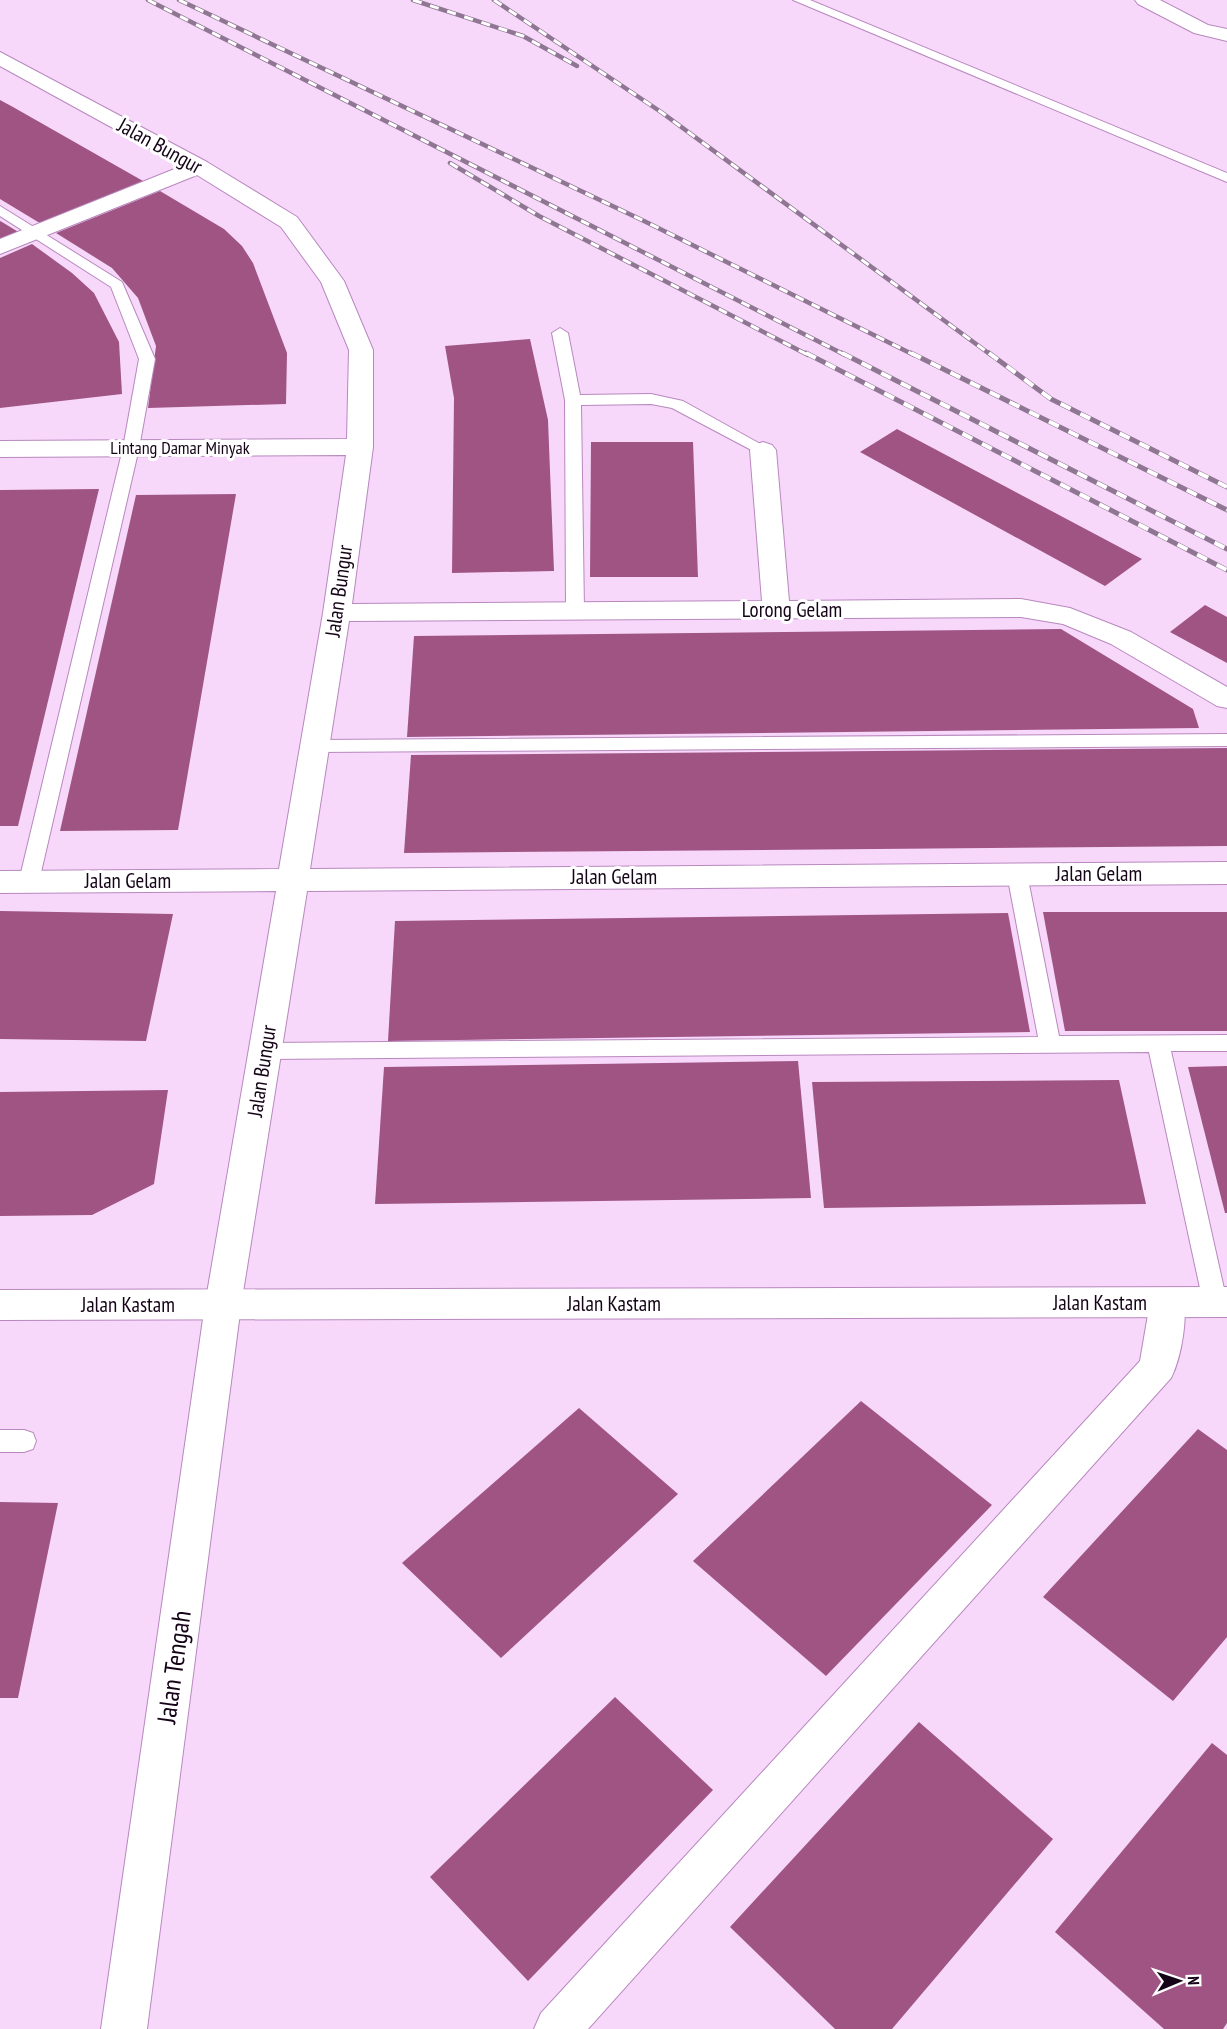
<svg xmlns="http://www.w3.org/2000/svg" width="1227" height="2029" font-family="'PT Sans Narrow',sans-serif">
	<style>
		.building { fill: #9f5484 }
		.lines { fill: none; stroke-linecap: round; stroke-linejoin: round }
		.service-casing { stroke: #b888be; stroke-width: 2 }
		.minor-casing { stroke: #b888be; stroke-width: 2 }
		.tertiary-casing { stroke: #b888be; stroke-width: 2 }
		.service { fill: #fff; fill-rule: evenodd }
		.minor { fill: #fff; fill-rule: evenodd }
		.tertiary { fill: #fff; fill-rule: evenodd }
		.rail-far1-casing { stroke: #8f7692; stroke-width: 4.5 }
		.rail-casing { stroke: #8f7692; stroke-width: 5 }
		.rail-far1 { stroke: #fff; stroke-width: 3; stroke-dasharray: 9; stroke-linecap: butt }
		.rail { stroke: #fff; stroke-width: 4; stroke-dasharray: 11; stroke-linecap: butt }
		.labels { text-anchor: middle; stroke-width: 6; stroke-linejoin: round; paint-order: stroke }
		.far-street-label { font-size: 18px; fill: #150417; stroke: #fff }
		.street-label { font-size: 21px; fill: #150417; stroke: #fff }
		.near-street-label { font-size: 26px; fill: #150417; stroke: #fff }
	</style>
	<rect width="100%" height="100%" fill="#f7d8fb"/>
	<g class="building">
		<path d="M 0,100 L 13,107 L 143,181 L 43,225 L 0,199 Z"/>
		<path d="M 160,191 L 224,229 L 242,246 L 253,263 L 287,353 L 286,404 L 148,408 L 156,346 L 138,298 L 112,268 L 56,233 Z"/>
		<path d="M 0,221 L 2,222 L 20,233 L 0,242 Z"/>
		<path d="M 32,244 L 72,273 L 94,293 L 119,342 L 122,394 L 0,408 L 0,258 Z"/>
		<path d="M 530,339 L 548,420 L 554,571 L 452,573 L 454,398 L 445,346 Z"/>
		<path d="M 897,429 L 1142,559 L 1105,586 L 860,452 Z"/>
		<path d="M 591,442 L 693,442 L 698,577 L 590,577 Z"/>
		<path d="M 99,489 L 18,826 L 0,826 L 0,490 Z"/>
		<path d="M 236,494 L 178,830 L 60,831 L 136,495 Z"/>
		<path d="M 1205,605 L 1227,617 L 1227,663 L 1170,632 Z"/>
		<path d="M 1061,629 L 1193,709 L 1199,728 L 407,737 L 414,636 Z"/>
		<path d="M 1227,748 L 1227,846 L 404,853 L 411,755 Z"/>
		<path d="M 0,911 L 173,914 L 146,1041 L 0,1039 Z"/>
		<path d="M 1043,912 L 1227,912 L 1227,1031 L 1065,1031 Z"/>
		<path d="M 1008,913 L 1030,1032 L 388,1041 L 395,921 Z"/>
		<path d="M 798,1061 L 811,1198 L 375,1204 L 384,1067 Z"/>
		<path d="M 1227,1066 L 1227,1213 L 1225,1213 L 1188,1067 Z"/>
		<path d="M 1119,1080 L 1146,1204 L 824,1208 L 812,1082 Z"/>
		<path d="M 168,1090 L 154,1184 L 92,1215 L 0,1216 L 0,1092 Z"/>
		<path d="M 861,1401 L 992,1505 L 826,1676 L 693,1561 Z"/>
		<path d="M 579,1408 L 678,1494 L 501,1658 L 402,1563 Z"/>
		<path d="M 1198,1429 L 1227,1450 L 1227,1637 L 1173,1701 L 1043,1597 Z"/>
		<path d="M 0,1502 L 58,1503 L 18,1698 L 0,1698 Z"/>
		<path d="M 615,1697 L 713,1790 L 528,1981 L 430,1877 Z"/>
		<path d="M 919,1722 L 1053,1839 L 892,2029 L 835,2029 L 730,1927 Z"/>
		<path d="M 1212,1743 L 1227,1755 L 1227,2023 L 1223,2029 L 1164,2029 L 1055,1932 Z"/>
	</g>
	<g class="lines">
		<defs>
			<g id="service">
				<path d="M 793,0 L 810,0 L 1227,173 L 1227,182 Z"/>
				<path d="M 0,206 L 122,282 L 155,359 L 139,448 L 39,881 L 36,886 L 22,886 L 19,881 L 123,448 L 139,359 L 111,287 L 0,216 Z"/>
				<path d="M 560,328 L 568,333 L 580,395 L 651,394 L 683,401 L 771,450 L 769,453 L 757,453 L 672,408 L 651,404 L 581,405 L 584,611 L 575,616 L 566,611 L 565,400 L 552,333 Z"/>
				<path d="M 1227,734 L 1227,746 L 315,752 L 308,750 L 306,746 L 308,742 L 315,740 Z"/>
				<path d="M 1017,867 L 1024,869 L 1027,874 L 1059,1036 L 1227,1035 L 1227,1051 L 1171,1051 L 1227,1302 L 1223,1309 L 1215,1312 L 1207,1309 L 1203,1302 L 1149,1052 L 265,1059 L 257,1057 L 254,1051 L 257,1045 L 265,1043 L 1038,1037 L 1007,874 L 1010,869 Z"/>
				<path d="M 0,1430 L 24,1430 L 33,1433 L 36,1441 L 33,1449 L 24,1452 L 0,1452 Z"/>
			</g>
			<g id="minor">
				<path d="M 1135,0 L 1160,0 L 1208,25 L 1227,29 L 1227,41 L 1194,33 L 1138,4 Z"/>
				<path d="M 0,52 L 207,162 L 297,217 L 344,281 L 373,350 L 373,447 L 352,604 L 762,601 L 750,450 L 754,445 L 763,442 L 772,445 L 776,450 L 789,601 L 1021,599 L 1070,608 L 1131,632 L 1227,687 L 1227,708 L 1217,706 L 1111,644 L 1063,624 L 1021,617 L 349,621 L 310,869 L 1227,862 L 1227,884 L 307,891 L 241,1305 L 147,2029 L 101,2029 L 205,1305 L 276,891 L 0,893 L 0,871 L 279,869 L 323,613 L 346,455 L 0,457 L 0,441 L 347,439 L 349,350 L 321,282 L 281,227 L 197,175 L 0,254 L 0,239 L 182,166 L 0,66 Z"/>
				<path d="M 1168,1288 L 1181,1292 C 1190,1311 1181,1359 1171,1378 L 588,2029 L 534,2029 L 541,2013 L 1140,1361 L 1150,1303 L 1155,1292 Z"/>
			</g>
			<path id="tertiary" d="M 1227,1287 L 1227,1317 L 0,1320 L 0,1290 Z"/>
		</defs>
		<use href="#service" class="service-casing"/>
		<use href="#minor" class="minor-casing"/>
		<use href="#tertiary" class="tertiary-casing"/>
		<use href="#service" class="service"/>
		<use href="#minor" class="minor"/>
		<use href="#tertiary" class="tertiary"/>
		<defs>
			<g id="rail-far1">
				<path d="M 148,0 L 845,355"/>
				<path d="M 179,0 L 644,221 L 914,355"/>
				<path d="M 413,0 L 523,36 L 577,66"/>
				<path d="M 494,0 L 661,112 L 991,355"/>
				<path d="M 450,163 L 539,216 L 808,355"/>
			</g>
			<g id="rail">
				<path d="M 806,353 L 1227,570"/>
				<path d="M 842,353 L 1227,549"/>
				<path d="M 911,353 L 1227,510"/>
				<path d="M 989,353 L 1051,399 L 1227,487"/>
			</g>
		</defs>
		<use href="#rail-far1" class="rail-far1-casing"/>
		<use href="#rail" class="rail-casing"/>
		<use href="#rail-far1" class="rail-far1"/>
		<use href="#rail" class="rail"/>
	</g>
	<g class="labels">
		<g class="far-street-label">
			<text x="180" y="454">Lintang Damar Minyak</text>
		</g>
		<g class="street-label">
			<text transform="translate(160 146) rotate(29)" y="7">Jalan Bungur</text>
			<text transform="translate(339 591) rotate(-82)" y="7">Jalan Bungur</text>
			<text x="792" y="617">Lorong Gelam</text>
			<text x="1099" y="881">Jalan Gelam</text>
			<text x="614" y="884">Jalan Gelam</text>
			<text x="128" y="888">Jalan Gelam</text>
			<text transform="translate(262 1071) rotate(-81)" y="7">Jalan Bungur</text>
			<text x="1100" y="1310">Jalan Kastam</text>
			<text x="614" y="1311">Jalan Kastam</text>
			<text x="128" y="1312">Jalan Kastam</text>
		</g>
		<g class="near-street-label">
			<text transform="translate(174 1667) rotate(-82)" y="9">Jalan Tengah</text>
		</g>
	</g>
	<g transform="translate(1179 1981) rotate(88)" stroke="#ffffff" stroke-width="4.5" paint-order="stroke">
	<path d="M0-4.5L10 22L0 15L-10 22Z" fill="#150417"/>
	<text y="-9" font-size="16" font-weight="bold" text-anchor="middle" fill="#150417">N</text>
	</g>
</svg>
